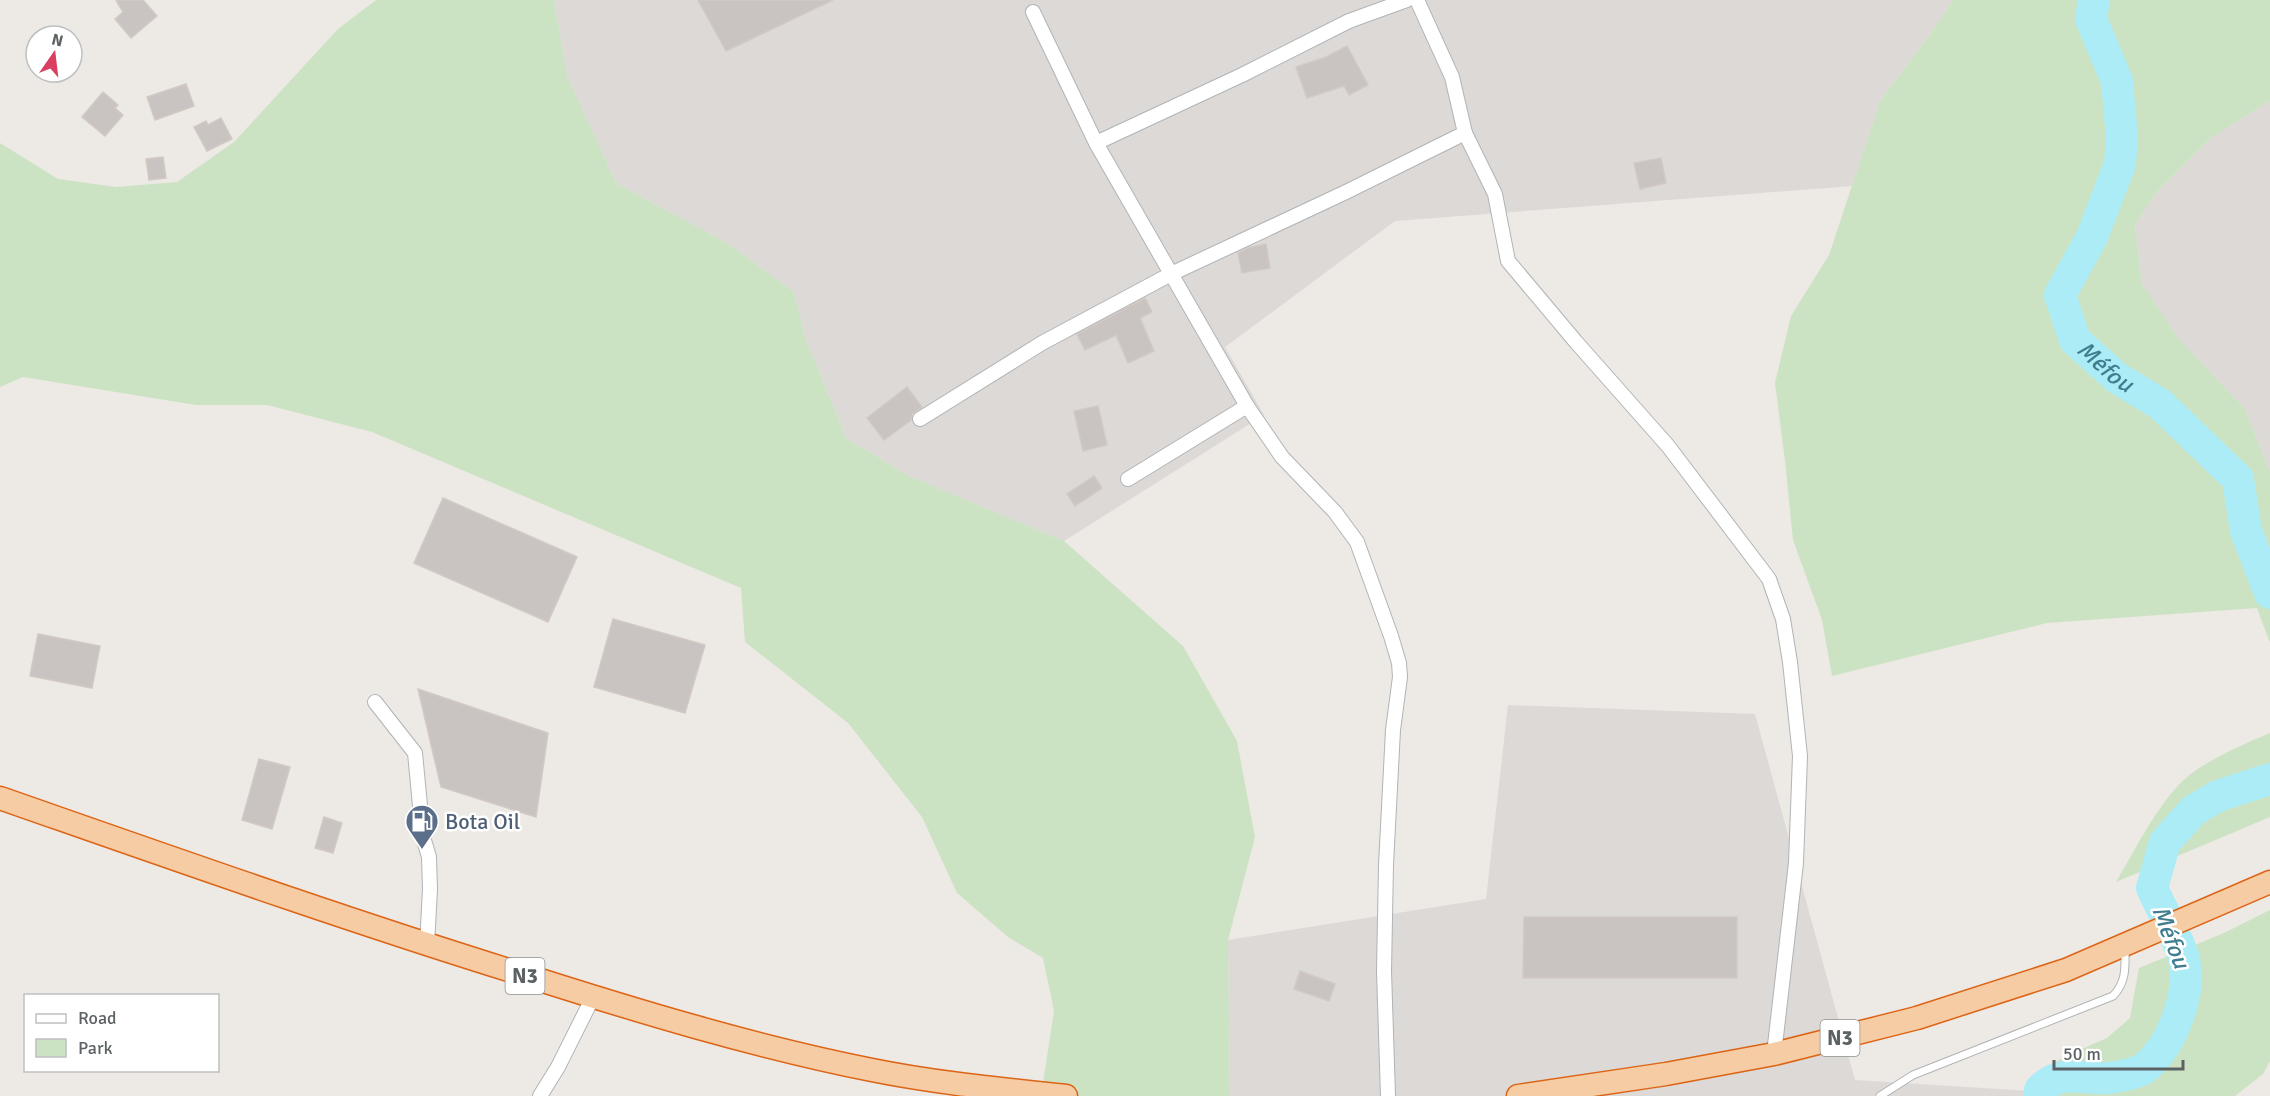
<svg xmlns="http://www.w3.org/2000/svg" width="2270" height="1096" font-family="Signika,sans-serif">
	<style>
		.industrial { fill: #dcd9d7 }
		.green { fill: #cce3c3 }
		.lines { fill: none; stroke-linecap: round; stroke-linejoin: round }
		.river { stroke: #abecf7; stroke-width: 32 }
		.building { fill: #c9c4c2; stroke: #d2c9c3; stroke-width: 1.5 }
		.service-casing { stroke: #b0b4b6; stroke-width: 9 }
		.minor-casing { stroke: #b0b4b6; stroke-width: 16 }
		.trunk-casing { stroke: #dd6415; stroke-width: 25 }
		.service { stroke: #fff; stroke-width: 7 }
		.minor { stroke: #fff; stroke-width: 14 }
		.trunk { stroke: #f5cca3; stroke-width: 22 }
		.labels { text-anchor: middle; stroke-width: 5; stroke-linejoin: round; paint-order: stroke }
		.shield { fill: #fff; stroke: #8d9192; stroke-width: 1.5 }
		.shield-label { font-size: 21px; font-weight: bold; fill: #5c6264 }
		.service-label { font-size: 22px; fill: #4e5e75; stroke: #fff; text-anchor: start }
		.water-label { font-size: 24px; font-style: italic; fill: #407d8e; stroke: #fff }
	</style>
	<rect width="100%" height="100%" fill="#ede9e5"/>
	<g class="industrial">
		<path d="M 554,0 L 1953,0 L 1931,33 L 1880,101 L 1852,186 L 1395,221 L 1225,347 L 1264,415 L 1064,541 L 909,476 L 846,438 L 806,339 L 794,292 L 727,243 L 616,183 L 567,75 Z"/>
		<path d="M 2270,101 L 2270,472 L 2245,409 L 2179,339 L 2142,283 L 2135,225 L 2155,194 L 2211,138 Z"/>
		<path d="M 1508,705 L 1755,714 L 1855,1080 L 2031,1091 L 2031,1096 L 1230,1096 L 1228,940 L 1486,899 Z"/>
	</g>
	<g class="green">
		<path d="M 376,0 L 554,0 L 567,75 L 616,183 L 727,243 L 794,292 L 806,339 L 846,438 L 909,476 L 1064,541 L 1183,646 L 1237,741 L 1255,837 L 1228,940 L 1230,1096 L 1041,1096 L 1054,1011 L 1043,958 L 1008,937 L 957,893 L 922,817 L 848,723 L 745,642 L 741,588 L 372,432 L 267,405 L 196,405 L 23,377 L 0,387 L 0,143 L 58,179 L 116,187 L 177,182 L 234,142 L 338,29 Z"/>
		<path d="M 1953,0 L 2270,0 L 2270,101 L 2211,138 L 2155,194 L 2135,225 L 2142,283 L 2179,339 L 2245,409 L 2270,472 L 2270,643 L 2257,608 L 2047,623 L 1832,676 L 1822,620 L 1793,540 L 1785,461 L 1775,383 L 1791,316 L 1829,255 L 1880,101 L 1931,33 Z"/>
		<path d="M 2270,733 L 2270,817 L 2116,882 C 2136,849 2161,796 2192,773 C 2216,756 2244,744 2270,733 Z"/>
		<path d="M 2270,910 L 2270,1061 L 2263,1074 L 2235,1096 L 2031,1096 L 2035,1073 L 2072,1053 L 2107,1038 L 2130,1018 L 2139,968 L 2224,933 Z"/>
	</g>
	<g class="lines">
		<g class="river">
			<path id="s1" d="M 2094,0 L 2091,19 L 2117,81 L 2122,137 L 2120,164 L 2092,237 L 2060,295 L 2075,340 L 2117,378 L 2160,404 L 2238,479 L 2246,531 L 2270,593"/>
			<path d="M 2040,1096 L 2040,1090 C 2060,1068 2084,1080 2109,1078 C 2118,1077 2138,1073 2145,1068 C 2172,1045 2192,994 2184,959 C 2180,941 2160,907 2152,888 L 2165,842 L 2194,810 L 2218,796 L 2270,779"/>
		</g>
	</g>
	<g class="building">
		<path d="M 116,0 L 143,0 L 157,16 L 131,38 L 115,19 L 123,12 Z"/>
		<path d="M 698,0 L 833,0 L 726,51 Z"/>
		<path d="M 1347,46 L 1368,85 L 1349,95 L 1344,86 L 1307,98 L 1296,67 L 1326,57 Z"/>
		<path d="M 186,84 L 194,106 L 155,120 L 147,97 Z"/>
		<path d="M 103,92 L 118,105 L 115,108 L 123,115 L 105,136 L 82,117 Z"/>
		<path d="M 221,118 L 232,139 L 207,151 L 194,127 L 206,121 L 208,125 Z"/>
		<path d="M 163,157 L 166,178 L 149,180 L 146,159 Z"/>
		<path d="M 1661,158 L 1666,183 L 1640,189 L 1634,163 Z"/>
		<path d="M 1266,244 L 1270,268 L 1242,273 L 1238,253 L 1247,248 Z"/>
		<path d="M 1145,298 L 1152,312 L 1140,318 L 1154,351 L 1128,363 L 1116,335 L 1085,350 L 1077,334 Z"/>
		<path d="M 907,387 L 922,407 L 912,414 L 911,420 L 884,440 L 867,418 Z"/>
		<path d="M 1098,406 L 1107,445 L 1083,451 L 1074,411 Z"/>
		<path d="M 1094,476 L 1102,488 L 1075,506 L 1067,494 Z"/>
		<path d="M 443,498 L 577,557 L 548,622 L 414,563 Z"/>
		<path d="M 613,619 L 705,645 L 685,713 L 594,687 Z"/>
		<path d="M 38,634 L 100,646 L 92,688 L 30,676 Z"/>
		<path d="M 418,689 L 548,733 L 536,817 L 441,787 Z"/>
		<path d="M 259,759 L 290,767 L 272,829 L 242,820 Z"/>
		<path d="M 324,817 L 342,823 L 333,853 L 315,848 Z"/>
		<path d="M 1524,917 L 1737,917 L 1737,978 L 1523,978 Z"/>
		<path d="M 1300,971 L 1335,984 L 1329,1001 L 1294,989 Z"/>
	</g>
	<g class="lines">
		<defs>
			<path id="service" d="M 1880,1096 L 1913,1075 L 2113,996 C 2127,981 2125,967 2125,948"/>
			<g id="minor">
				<path d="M 1417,0 L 1452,77 L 1465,133 L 1495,194 L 1508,261 L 1576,342 L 1668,446 L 1769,579 L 1783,619 L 1790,662 L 1800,756 L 1796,863 L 1774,1054"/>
				<path d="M 1033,12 L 1096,143 L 1247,406 L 1282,457 L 1335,512 L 1357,542 L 1391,636 L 1399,663 L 1400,677 L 1393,730 L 1386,865 L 1384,971 L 1388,1096"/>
				<path d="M 1096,143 L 1242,75 L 1349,21 L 1407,0"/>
				<path d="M 920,419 L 1042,343 L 1171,274 L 1346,192 L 1465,133"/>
				<path d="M 1128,479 L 1247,406"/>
				<path d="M 375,702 L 415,753 L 423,837 L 429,857 L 430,889 L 427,945"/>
				<path d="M 540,1096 L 558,1067 L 593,997"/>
			</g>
			<g id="trunk">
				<path d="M 0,798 C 172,858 344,919 518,973 C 634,1010 752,1046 872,1070 C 936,1083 1001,1089 1066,1096"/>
				<path d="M 1518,1096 L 1666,1074 L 1774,1054 L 1917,1018 L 2066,970 L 2270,882"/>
			</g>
		</defs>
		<use href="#service" class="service-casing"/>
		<use href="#minor" class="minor-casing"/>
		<use href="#trunk" class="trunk-casing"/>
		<use href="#service" class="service"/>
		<use href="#minor" class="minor"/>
		<use href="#trunk" class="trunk"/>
	</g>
	<defs>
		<symbol id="fuel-pin" viewBox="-11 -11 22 30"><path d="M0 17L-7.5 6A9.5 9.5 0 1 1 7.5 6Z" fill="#5c6f8a" stroke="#fff"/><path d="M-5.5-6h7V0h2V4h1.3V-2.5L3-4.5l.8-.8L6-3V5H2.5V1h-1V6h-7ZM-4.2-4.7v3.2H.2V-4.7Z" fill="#fff"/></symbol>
	</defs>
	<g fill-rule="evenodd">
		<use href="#fuel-pin" x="403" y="802" width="38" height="52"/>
	</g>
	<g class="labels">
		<g class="shield">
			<rect x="505.5" y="958" width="39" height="36" rx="4.5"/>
			<rect x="1820.5" y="1020" width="39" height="36" rx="4.5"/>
		</g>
		<g class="shield-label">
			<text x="525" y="983">N3</text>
			<text x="1840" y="1045">N3</text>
		</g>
		<g class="service-label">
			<text x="445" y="829">Bota Oil</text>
		</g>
		<g class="water-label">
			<text dy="8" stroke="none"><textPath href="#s1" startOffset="402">Méfou</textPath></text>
			<text transform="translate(2171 937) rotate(69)" y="8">Méfou</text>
		</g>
	</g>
	<rect x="24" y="994" width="195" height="78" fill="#ffffff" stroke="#bec0c1" stroke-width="1.5"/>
	<rect x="36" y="1014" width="30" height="9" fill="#ffffff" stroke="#bec0c1" stroke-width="1.5"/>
	<text x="78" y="1024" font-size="18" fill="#5c6264">Road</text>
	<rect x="36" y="1039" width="30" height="18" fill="#cce3c3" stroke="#bec0c1" stroke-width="1.5"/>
	<text x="78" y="1054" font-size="18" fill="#5c6264">Park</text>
	<g transform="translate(54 54) rotate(14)"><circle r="28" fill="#ffffff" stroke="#bec0c1" stroke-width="1.5"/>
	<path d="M0-4.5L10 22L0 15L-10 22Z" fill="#d93f60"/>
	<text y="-9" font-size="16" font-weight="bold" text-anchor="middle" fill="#5c6264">N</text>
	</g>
	<path d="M2054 1060v9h129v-9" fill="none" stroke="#5c6264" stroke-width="3"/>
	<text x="2063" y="1060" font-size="18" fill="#5c6264" stroke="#ffffff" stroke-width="4.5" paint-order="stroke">50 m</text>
</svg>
